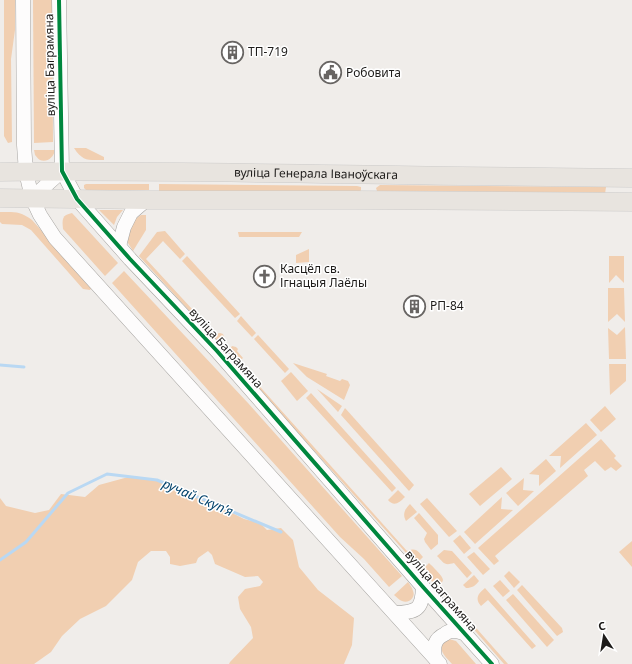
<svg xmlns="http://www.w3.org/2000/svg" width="632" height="664" font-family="'Noto Sans',sans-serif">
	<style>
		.green { fill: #f1cfb1 }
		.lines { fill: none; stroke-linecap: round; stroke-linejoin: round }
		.stream { stroke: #b9d8f3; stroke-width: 3 }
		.minor-casing { stroke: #a7a5a2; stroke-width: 15 }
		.major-casing { stroke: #cccbca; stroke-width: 19 }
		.minor { stroke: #fdfcfc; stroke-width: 14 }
		.major { stroke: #e8e4df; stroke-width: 18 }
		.cycleway-casing { stroke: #fff; stroke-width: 6 }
		.cycleway { stroke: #00873e; stroke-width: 4 }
		.labels { text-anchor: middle; stroke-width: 3; stroke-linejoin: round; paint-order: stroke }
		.poi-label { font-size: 12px; fill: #1e1c1a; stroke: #fff; text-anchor: start }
		.street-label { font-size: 12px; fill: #1e1c1a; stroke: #fff }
		.water-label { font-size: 13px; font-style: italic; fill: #03436c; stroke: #fff }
	</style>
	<rect width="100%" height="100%" fill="#f0edea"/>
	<g class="green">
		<path d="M 4,0 L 15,0 L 15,30 L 11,59 L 12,142 L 8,143 L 4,136 Z"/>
		<path d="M 33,0 L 52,0 L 53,142 L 34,143 Z"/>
		<path d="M 74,148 L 86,148 L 104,157 L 104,160 C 89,160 83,162 74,148 Z"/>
		<path d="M 34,150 L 55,150 C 54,157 47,163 40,160 C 38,159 36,156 35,155 Z"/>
		<path d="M 86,184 L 149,184 L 149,190 L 86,190 L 84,188 L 84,185 Z"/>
		<path d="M 159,184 L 357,186 L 361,187 L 361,190 L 360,192 L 356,193 L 159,191 Z"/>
		<path d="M 380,185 L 606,187 L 605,194 L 377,191 L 376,188 Z"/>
		<path d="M 99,210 L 123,210 L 117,217 L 114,225 Z"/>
		<path d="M 0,212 C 15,212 20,211 32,220 L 92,287 L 90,290 L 83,289 L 31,230 L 22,225 L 2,224 L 0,222 Z"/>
		<path d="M 72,213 L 118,263 L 105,276 L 63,229 C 62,219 62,215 72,213 Z"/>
		<path d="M 141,215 L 146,215 L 146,230 L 133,251 L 128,243 L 127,237 L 135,219 Z"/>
		<path d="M 165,231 L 185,254 L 180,259 L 163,241 L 146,259 L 215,334 L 220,333 L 223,334 L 224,337 L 223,341 L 220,342 L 216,340 L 139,256 L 157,232 Z"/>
		<path d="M 238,232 L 302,232 L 299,237 L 239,237 Z"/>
		<path d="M 309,249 L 309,262 L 296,263 L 296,255 Z"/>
		<path d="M 187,256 L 240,314 L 235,318 L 182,261 Z"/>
		<path d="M 609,256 L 624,256 L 624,283 L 616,275 L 609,283 Z"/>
		<path d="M 124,271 L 248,403 L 402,576 L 389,587 L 364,559 L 340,537 L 112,283 Z"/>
		<path d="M 608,288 L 624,288 L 625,322 L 617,314 L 608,322 Z"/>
		<path d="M 241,316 L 256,333 L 252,337 L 237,321 Z"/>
		<path d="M 625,327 L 626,359 L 609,359 L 608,328 L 617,335 Z"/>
		<path d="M 258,335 L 289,369 L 285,373 L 254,339 Z"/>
		<path d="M 232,346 L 236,347 L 238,349 L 237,351 L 243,358 L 238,362 L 407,551 C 416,547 418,551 423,557 L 416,564 L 236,364 C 232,359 229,356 229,350 Z"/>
		<path d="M 293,363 L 327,374 L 326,376 L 340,381 L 342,379 L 348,381 L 350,385 L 344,400 L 307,377 Z"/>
		<path d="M 609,364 L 626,364 L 626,381 L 610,395 Z"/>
		<path d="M 291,372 L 308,391 L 297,401 L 281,381 Z"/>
		<path d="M 317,389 L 342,406 L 338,412 Z"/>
		<path d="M 311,393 L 396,488 L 392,492 L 306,398 Z"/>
		<path d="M 605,406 L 616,419 L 601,432 L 590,420 Z"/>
		<path d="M 345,408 L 414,485 L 409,491 L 341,415 Z"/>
		<path d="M 586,423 L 597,435 L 560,468 L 561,456 L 549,456 Z"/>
		<path d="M 601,439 L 616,456 L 614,458 L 622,466 L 616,471 L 611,467 L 605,471 L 595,461 L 584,470 L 588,476 L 495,556 L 499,561 L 494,565 L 478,548 Z"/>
		<path d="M 546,459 L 556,471 L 539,486 L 539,475 L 529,474 Z"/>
		<path d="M 501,467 L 512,479 L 480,506 L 469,494 Z"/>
		<path d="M 132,476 L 159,480 L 187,490 L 244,519 L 260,523 L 267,530 L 281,528 L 293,540 L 299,567 L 318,590 L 354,618 L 352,645 L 344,664 L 229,664 L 230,662 L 253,638 L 251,627 L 240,609 L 238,597 L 245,589 L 260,586 L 263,582 L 258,576 L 245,577 L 215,564 L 212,555 L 208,551 L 198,558 L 196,563 L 180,566 L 170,564 L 170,557 L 166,551 L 151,551 L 138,562 L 132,580 L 106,606 L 80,619 L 62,636 L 51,652 L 34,664 L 0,664 L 0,498 L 6,506 L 35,513 L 49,510 L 61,494 L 85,497 L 99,485 Z"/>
		<path d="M 524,478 L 523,490 L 534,491 L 518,506 L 506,493 Z"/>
		<path d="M 398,490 L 405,497 C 399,503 394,507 388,500 Z"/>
		<path d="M 502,497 L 501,509 L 513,510 L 475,544 L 464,532 Z"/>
		<path d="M 427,498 L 457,531 L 449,537 L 420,504 Z"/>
		<path d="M 410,504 L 417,512 L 406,521 C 402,514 405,509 410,504 Z"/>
		<path d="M 419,513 L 438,535 L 438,544 L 431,550 L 425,542 L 424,539 L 427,533 L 414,518 Z"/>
		<path d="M 460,535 L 471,548 L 464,554 L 453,541 Z"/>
		<path d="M 632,541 L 632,567 L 619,552 Z"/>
		<path d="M 444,550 L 452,551 L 472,573 L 467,578 L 454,563 C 444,566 444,563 437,556 Z"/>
		<path d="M 474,552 L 490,569 L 483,575 L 467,557 Z"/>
		<path d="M 429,563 C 432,566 443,576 443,580 C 443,582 440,584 439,586 L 508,664 L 504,664 L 422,570 Z"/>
		<path d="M 509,571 L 520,582 L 514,588 L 504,576 Z"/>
		<path d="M 474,575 L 479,581 C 475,586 472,588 466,588 L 463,585 Z"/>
		<path d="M 500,580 L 510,591 L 503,597 L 493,586 Z"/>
		<path d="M 408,582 C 410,585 412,587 413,591 C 416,597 409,604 402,601 C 399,600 397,597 394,595 Z"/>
		<path d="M 522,585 L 562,628 L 563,632 L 557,636 L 517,590 Z"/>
		<path d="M 485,588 L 536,646 L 532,649 L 488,600 L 481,606 C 474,598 479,593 485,588 Z"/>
		<path d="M 513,594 L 554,640 L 547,647 L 506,600 Z"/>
		<path d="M 449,639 L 456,641 L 476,664 L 452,664 C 447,658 439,652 442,644 Z"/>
	</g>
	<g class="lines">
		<g class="stream">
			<path d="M 0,365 L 24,367"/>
			<path d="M 0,560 L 26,542 L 68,493 L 107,474 L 157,480 L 281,532"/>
		</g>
		<defs>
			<g id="minor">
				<path d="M 23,0 L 24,145 L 26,172 L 32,198 L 40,215 L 55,238 L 440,664"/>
				<path d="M 59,0 L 62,171 L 77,199 L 130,259 L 217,351 L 423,587 L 492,664"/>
				<path d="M 32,198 L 62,171"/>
				<path d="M 119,246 L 124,227 L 131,213 L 146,200"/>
				<path d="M 395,613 C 417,612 422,610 423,587"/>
				<path d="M 435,658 C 433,647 434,639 445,634 C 447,632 451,631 454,631 C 457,631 460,632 464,633"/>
			</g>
			<g id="major">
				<path id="s1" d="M 0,172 C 154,170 307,174 460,176 C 518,177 575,177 632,178"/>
				<path d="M 0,198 L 146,200 L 355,200 L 632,202"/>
			</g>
		</defs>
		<use href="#minor" class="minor-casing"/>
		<use href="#major" class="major-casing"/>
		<use href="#minor" class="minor"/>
		<use href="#major" class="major"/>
		<defs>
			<path id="cycleway" d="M 59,0 L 62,171 L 77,199 L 130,259 L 217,351 L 423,587 L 492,664"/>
		</defs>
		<use href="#cycleway" class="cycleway-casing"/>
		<use href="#cycleway" class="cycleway"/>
	</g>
	<defs>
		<symbol id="building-ring" viewBox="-11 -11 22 22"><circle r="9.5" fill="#fff" stroke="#686563" stroke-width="1.5"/><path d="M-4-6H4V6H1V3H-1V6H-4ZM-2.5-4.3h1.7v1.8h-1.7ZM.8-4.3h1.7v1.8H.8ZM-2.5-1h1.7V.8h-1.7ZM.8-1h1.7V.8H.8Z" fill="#686563"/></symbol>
		<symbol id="civic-ring" viewBox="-11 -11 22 22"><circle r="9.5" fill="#fff" stroke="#686563" stroke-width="1.5"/><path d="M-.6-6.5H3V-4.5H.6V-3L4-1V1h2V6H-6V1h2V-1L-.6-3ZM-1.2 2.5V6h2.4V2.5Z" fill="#686563"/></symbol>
		<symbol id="church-ring" viewBox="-11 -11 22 22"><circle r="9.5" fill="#fff" stroke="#686563" stroke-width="1.5"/><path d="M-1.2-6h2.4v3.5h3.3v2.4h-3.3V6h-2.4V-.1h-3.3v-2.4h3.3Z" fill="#686563"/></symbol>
	</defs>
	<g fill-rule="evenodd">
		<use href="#building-ring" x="220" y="40" width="25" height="25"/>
		<use href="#civic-ring" x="318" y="60" width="25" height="25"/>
		<use href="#church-ring" x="252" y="264" width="25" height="25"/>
		<use href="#building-ring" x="402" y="294" width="25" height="25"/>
	</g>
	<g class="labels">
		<g class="poi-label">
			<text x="248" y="56">ТП-719</text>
			<text x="346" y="77">Робовита</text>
			<text x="280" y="273">Касцёл св.<tspan x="280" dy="14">Ігнацыя Лаёлы</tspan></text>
			<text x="430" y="310">РП-84</text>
		</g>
		<g class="street-label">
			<text transform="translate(50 65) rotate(-91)" y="4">вуліца Баграмяна</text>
			<text dy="4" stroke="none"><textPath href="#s1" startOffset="316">вуліца Генерала Іваноўскага</textPath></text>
			<text transform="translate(226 348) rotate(48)" y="4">вуліца Баграмяна</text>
			<text transform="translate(441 591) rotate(49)" y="4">вуліца Баграмяна</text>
		</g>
		<g class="water-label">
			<text transform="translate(198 497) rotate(23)" y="5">ручай Скупʼя</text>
		</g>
	</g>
	<g transform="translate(604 636) rotate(348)" stroke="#ffffff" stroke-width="3" paint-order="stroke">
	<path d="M0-3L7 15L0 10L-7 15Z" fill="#1e1c1a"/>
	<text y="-6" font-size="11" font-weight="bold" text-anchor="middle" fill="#1e1c1a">С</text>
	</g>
</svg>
